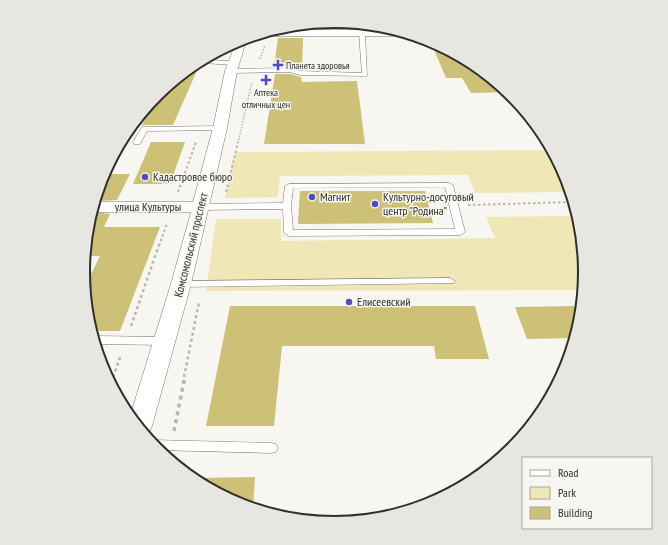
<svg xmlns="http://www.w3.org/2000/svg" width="668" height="545" font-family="'PT Sans Narrow',sans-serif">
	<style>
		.green { fill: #efe7b6 }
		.building { fill: #cdc077 }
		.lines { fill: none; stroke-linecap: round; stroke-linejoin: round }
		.service-casing { stroke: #777671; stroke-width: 1 }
		.minor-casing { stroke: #777671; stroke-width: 1 }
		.path-far3 { stroke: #b8b7b2; stroke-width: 1.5; stroke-dasharray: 1.5 1.5; stroke-linecap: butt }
		.path-far2 { stroke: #b8b7b2; stroke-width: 2; stroke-dasharray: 2.5 2.5; stroke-linecap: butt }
		.path-far1 { stroke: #b8b7b2; stroke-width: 2.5; stroke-dasharray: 3 3; stroke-linecap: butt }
		.path { stroke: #b8b7b2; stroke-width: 3.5; stroke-dasharray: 4 4; stroke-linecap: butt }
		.service { fill: #fff; fill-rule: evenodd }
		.minor { fill: #fff; fill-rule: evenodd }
		.poi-dot { fill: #514bc2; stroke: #f7f6f0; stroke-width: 1.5 }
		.labels { text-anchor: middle; stroke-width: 3; stroke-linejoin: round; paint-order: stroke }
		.far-poi-label { font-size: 10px; fill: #2f2f2c; stroke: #f7f6f0; text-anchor: start }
		.poi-label { font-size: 12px; fill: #2f2f2c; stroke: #f7f6f0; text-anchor: start }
		.street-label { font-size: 12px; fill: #2f2f2c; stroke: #f7f6f0 }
		.rim { fill: none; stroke: #2f2f2c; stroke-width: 2 }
	</style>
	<rect width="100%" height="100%" fill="#f7f6f0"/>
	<g class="green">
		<path d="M 549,150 L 566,176 L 569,192 L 475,193 L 468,175 L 280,176 L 278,197 L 225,198 L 235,152 Z"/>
		<path d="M 574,216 L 585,273 L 582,290 L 206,291 L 216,219 L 281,219 L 281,241 L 495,238 L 486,217 Z"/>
	</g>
	<g class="building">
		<path d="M 278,38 L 303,38 L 302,70 L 290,66 L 274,67 Z"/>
		<path d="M 430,40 L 507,92 L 471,93 L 462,78 L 446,78 Z"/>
		<path d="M 199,66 L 173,125 L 142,125 L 159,92 Z"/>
		<path d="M 275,74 L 290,74 L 301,77 L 302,82 L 357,81 L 365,144 L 264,144 Z"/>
		<path d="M 151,142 L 185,142 L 170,184 L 133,184 Z"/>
		<path d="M 103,174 L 130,174 L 117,200 L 97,201 Z"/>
		<path d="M 300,191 L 425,191 L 433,223 L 298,224 Z"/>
		<path d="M 95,212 L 110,214 L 104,227 L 160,227 L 120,331 L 94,331 L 85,286 L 100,256 L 86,256 Z"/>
		<path d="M 230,306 L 475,306 L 489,359 L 436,359 L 434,346 L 282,346 L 274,426 L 206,426 Z"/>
		<path d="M 579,306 L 572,338 L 527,339 L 515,307 Z"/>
		<path d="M 255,477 L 253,508 L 238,505 L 198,478 Z"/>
	</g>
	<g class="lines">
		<defs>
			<g id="service">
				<path d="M 362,31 L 365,33 L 367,76 L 300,75 L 290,72 L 231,73 L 228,71 L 231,69 L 290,68 L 300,71 L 362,73 L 359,33 Z"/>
				<path d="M 207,60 L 234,61 L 237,63 L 234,65 L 203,63 Z"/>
				<path d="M 220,126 L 223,126 L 223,130 L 147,131 L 140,144 L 134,144 L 133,142 L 142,127 L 145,127 Z"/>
				<path d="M 449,183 L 453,185 L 465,232 L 460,235 L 289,236 L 284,233 L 283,209 L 201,210 L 197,207 L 201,204 L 283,203 L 285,186 L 289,184 ZM 445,187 L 455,229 L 293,230 L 291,206 L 293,188 Z"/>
				<path d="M 450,278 L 455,281 L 454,283 L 181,287 L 176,284 L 181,281 Z"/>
				<path d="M 95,336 L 164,337 L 168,338 L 170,341 L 168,344 L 164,345 L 97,344 Z"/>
				<path d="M 153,440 L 271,443 L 276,444 L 278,448 L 276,452 L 271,453 L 156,450 L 150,441 Z"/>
			</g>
			<g id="minor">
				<path d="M 289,30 L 380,30 L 398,34 L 394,36 L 273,36 L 269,34 Z"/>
				<path d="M 247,38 L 237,71 L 227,128 L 191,284 L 152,426 L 149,433 L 145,434 L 131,413 L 171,284 L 191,212 L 96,212 L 97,202 L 193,202 L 213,128 L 225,71 L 237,40 Z"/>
			</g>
		</defs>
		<use href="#service" class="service-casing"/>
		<use href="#minor" class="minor-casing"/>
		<g class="path-far3">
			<path d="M 260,59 L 265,45"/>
			<path d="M 238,143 L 252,82"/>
		</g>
		<g class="path-far2">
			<path d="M 178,192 L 196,142"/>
			<path d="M 226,192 L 238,142"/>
			<path d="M 468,205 L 572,202"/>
			<path d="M 159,246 L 167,223"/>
		</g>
		<g class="path-far1">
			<path d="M 131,326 L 159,245"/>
			<path d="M 113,377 L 121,355"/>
			<path d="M 184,377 L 199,302"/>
		</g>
		<g class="path">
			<path d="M 111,383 L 113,376"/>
			<path d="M 174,431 L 185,376"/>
		</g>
		<use href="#service" class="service"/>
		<use href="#minor" class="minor"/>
	</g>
	<g class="poi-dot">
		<path d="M276 59h4v4h4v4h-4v4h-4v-4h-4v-4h4z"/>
		<path d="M264 74h4v4h4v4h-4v4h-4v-4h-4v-4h4z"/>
		<circle cx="145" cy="177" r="4"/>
		<circle cx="312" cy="197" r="4"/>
		<circle cx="375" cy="204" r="4"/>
		<circle cx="349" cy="302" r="4"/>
	</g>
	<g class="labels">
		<g class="far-poi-label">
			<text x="286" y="69">Планета здоровья</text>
			<text x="266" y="96" text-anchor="middle">Аптека<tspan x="266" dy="12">отличных цен</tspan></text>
		</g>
		<g class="poi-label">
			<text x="153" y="181">Кадастровое бюро</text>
			<text x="320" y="201">Магнит</text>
			<text x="383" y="201">Культурно-досуговый<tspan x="383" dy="14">центр "Родина"</tspan></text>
			<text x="357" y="306">Елисеевский</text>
		</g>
		<g class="street-label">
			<text x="148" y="211">улица Культуры</text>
			<text transform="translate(191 245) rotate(-76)" y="4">Комсомольский проспект</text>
		</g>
	</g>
	<path d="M0 0H668V545H0ZM90 272a244 244 0 1 1 488 0a244 244 0 1 1-488 0Z" fill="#e7e6e0" fill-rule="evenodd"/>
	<path class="rim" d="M90 272a244 244 0 1 1 488 0a244 244 0 1 1-488 0Z"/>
	<rect x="522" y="457" width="130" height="72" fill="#f7f6f0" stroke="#a7a6a2"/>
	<rect x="530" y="470" width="20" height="6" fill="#ffffff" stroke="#a7a6a2"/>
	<text x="558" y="477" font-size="12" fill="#2f2f2c">Road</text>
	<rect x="530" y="487" width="20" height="12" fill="#efe7b6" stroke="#a7a6a2"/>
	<text x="558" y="497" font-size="12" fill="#2f2f2c">Park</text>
	<rect x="530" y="507" width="20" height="12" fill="#cdc077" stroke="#a7a6a2"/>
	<text x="558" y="517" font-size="12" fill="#2f2f2c">Building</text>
</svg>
